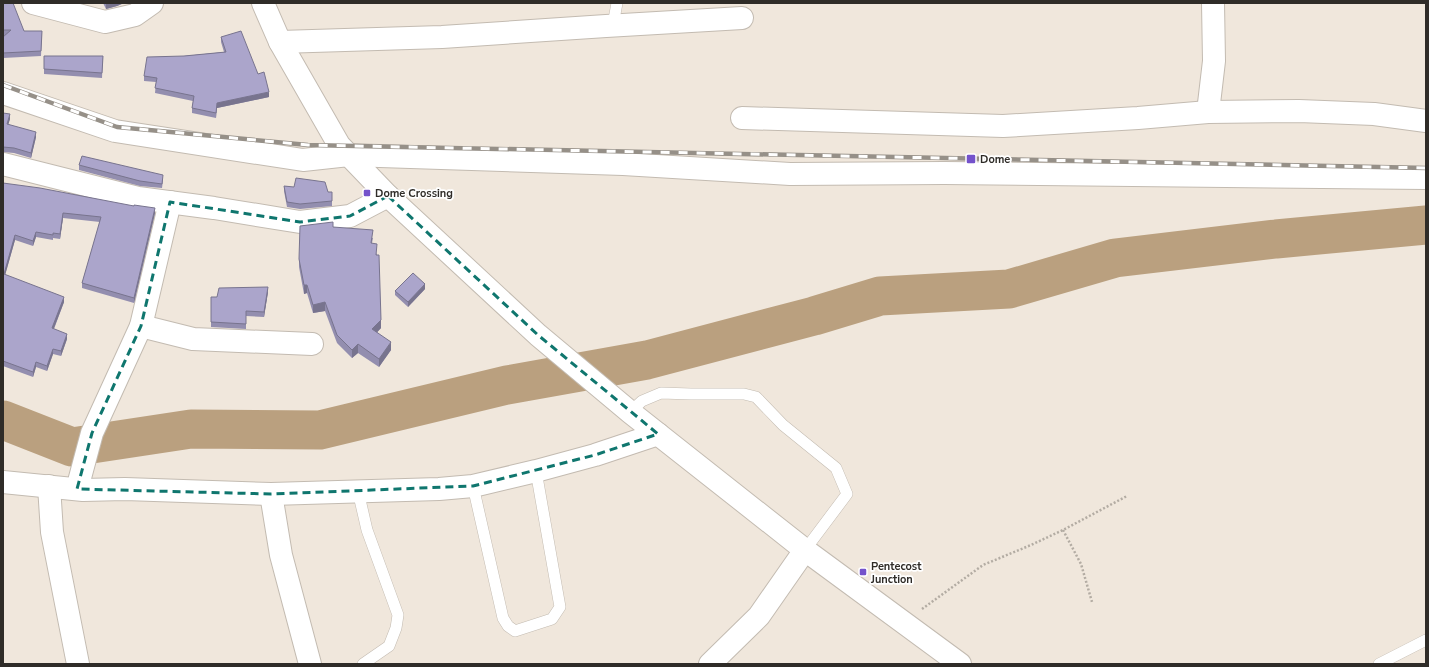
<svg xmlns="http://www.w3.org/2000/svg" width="1429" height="667" font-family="'Nunito Sans',sans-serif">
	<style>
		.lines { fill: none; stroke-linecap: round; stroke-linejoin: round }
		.river { stroke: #baa07f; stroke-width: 39 }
		.service-casing { stroke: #c3bbb1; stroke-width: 12 }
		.minor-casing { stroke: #c3bbb1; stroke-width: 24 }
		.tertiary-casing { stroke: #c3bbb1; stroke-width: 24 }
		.secondary-casing { stroke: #c3bbb1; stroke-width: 24 }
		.path { stroke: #b3aca3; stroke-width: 2.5; stroke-dasharray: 2 2; stroke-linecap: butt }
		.service { stroke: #fff; stroke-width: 11 }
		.minor { stroke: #fff; stroke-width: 22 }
		.tertiary { stroke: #fff; stroke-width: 22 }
		.secondary { stroke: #fff; stroke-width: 22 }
		.rail-casing { stroke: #969088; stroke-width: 4.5 }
		.rail { stroke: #fff; stroke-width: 3; stroke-dasharray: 9; stroke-linecap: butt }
		.wall { fill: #938eaf }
		.shaded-wall { fill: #78748e }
		.building { fill: #aba5cb; stroke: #78748e }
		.marked { fill: none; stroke: #0f766e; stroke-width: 3; stroke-dasharray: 8 5; stroke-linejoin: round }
		.poi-dot { fill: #7452cb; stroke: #fff; stroke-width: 1.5 }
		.labels { text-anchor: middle; stroke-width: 3.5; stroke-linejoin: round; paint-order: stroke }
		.poi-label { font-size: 11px; font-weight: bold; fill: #2f2c28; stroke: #fff; text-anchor: start }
	</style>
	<rect width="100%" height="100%" fill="#f0e7dc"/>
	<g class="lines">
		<path class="river" d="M 3,420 L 72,447 L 191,429 L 320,430 L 507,385 L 647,360 L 814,316 L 880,296 L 1009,289 L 1115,258 L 1276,239 L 1426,225"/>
		<defs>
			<g id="service">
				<path d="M 613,25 L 617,3"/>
				<path d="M 630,412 L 642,401 L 661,393 L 691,394 L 744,394 L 756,397 L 783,425 L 836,468 L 847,494 L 805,550"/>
				<path d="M 473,486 L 503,618 L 508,626 L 515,631 L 552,619 L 560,607 L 536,471"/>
				<path d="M 358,491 L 367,530 L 398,615 L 396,628 L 389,646 L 363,664"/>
				<path d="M 1379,664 L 1426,640"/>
			</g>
			<g id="minor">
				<path d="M 33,3 L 105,22 L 135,15 L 152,3"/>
				<path d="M 280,42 L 442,37 L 606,26 L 742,18"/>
				<path d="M 3,93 L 115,131 L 303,160 L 349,155 L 623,164 L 790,174 L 944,173 L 1426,178"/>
				<path d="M 1208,112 L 1214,61 L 1213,3"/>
				<path d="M 742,118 L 1003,126 L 1138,118 L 1208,112 L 1299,111 L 1374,114 L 1426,121"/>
				<path d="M 3,164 L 138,198 L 214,208 L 300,222 L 350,216 L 388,196"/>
				<path d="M 141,326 L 193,339 L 312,344"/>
				<path d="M 49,486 L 52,532 L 78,664"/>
				<path d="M 77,489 L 92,433 L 141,326 L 170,202"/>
				<path d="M 271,494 L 281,555 L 310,664"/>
				<path d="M 710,664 L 759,616 L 805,550"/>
			</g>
			<path id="tertiary" d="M 3,482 L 83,490 L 125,489 L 271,494 L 439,489 L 473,486 L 536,471 L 595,455 L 658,434"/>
			<path id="secondary" d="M 263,3 L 280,42 L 339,145 L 388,196 L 538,335 L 630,412 L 805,550 L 960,664"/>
		</defs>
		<use href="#service" class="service-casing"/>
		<use href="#minor" class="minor-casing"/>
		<use href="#tertiary" class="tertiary-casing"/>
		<use href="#secondary" class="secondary-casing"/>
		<g class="path">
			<path d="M 1063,530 L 1081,564 L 1092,602"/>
			<path d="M 922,609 L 983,565 L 1031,545 L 1063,530 L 1127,496"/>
		</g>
		<use href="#service" class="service"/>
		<use href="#minor" class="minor"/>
		<use href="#tertiary" class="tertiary"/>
		<use href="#secondary" class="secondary"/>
		<defs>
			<path id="rail" d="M 3,85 L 117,127 L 308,145 L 1426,168"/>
		</defs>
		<use href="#rail" class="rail-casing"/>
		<use href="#rail" class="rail"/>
	</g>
	<g class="wall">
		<path d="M 3,3 L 24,31 L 42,31 L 41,56 L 3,58 L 3,37 L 5,35 L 3,35 Z"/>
		<path d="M 103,3 L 124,3 L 117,6 L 106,9 Z"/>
		<path d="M 221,37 L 258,74 L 269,97 L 217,108 L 216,118 L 192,113 L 192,108 L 193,101 L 155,93 L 156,82 L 144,81 L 144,76 L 184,56 L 224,52 L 221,42 Z"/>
		<path d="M 44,56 L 103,56 L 102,78 L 44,74 Z"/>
		<path d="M 3,113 L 10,119 L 8,124 L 36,137 L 31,158 L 14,153 L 3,152 Z"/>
		<path d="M 79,165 L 163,180 L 162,188 L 140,186 L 79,170 Z"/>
		<path d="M 3,183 L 155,213 L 134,303 L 82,288 L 82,283 L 100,222 L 63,218 L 60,239 L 53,238 L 53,240 L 36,237 L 33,246 L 15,240 L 5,275 L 64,302 L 54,329 L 67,339 L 61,356 L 53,354 L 47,371 L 36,367 L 33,377 L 3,366 Z"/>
		<path d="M 284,186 L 328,192 L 332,192 L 332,206 L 300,209 L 287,207 L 284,191 Z"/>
		<path d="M 333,227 L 373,238 L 372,243 L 377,255 L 381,328 L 377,332 L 391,350 L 379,367 L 358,353 L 352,358 L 337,343 L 325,311 L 313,313 L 307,293 L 304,294 L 299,267 L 299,259 Z"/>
		<path d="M 425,289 L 408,307 L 395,295 L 395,291 Z"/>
		<path d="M 268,292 L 264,317 L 246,316 L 246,329 L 211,327 L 211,297 L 217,297 Z"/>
	</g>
	<g class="shaded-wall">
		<path d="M 106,3 L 124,3 L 117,6 L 106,9 Z"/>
		<path d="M 269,92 L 269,97 L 217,108 L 216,118 L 217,103 Z"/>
		<path d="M 10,114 L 10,119 L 7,129 L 7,124 Z"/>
		<path d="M 36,132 L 36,137 L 31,158 L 31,153 Z"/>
		<path d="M 155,208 L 155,213 L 134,303 L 134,298 Z"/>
		<path d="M 63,213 L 63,218 L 60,239 L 60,234 Z"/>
		<path d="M 36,232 L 36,237 L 33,246 L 33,241 Z"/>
		<path d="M 15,235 L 15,240 L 4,279 L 4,274 Z"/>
		<path d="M 425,284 L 425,289 L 408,307 L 408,302 Z"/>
		<path d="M 304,285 L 307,285 L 307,293 L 304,294 Z"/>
		<path d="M 268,287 L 268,292 L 264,317 L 264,312 Z"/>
		<path d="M 64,297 L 64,302 L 52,333 L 52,328 Z"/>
		<path d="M 325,302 L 325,311 L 313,313 L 313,305 Z"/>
		<path d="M 381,320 L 381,328 L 372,338 L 372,329 Z"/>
		<path d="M 67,334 L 67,339 L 61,356 L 61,351 Z"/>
		<path d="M 391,342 L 391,350 L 379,367 L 379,359 Z"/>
		<path d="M 358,344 L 358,353 L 352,358 L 352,350 Z"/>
		<path d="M 53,349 L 53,354 L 47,371 L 47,366 Z"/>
		<path d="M 36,362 L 36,367 L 33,377 L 33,372 Z"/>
	</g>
	<g class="building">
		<path d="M 3,3 L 13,3 L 24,31 L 42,31 L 41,51 L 3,53 L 3,37 L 11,30 L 3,30 Z"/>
		<path d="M 241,31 L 258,74 L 264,72 L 269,92 L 217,103 L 216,113 L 192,108 L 194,96 L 155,88 L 157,78 L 144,76 L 147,57 L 184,56 L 226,52 L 221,37 Z"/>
		<path d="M 44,56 L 103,56 L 102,73 L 44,69 Z"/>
		<path d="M 3,113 L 10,114 L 7,124 L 36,132 L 31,153 L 14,148 L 3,147 Z"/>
		<path d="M 82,156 L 163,175 L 162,184 L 140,181 L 79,165 Z"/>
		<path d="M 296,178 L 325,182 L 328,192 L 332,192 L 332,201 L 300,204 L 287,202 L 284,186 L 294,187 Z"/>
		<path d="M 3,183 L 40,188 L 134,206 L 134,205 L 155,208 L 134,298 L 82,283 L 101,217 L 63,213 L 60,234 L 53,233 L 53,235 L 36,232 L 33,241 L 15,235 L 4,274 L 64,297 L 52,328 L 67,334 L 61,351 L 53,349 L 47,366 L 36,362 L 33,372 L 3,361 Z"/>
		<path d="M 333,222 L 333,227 L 373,230 L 371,243 L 377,244 L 376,255 L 379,255 L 381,320 L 372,329 L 391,342 L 379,359 L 358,344 L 352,350 L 337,335 L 325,302 L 313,305 L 307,285 L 304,285 L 299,259 L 300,226 Z"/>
		<path d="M 413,273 L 425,284 L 408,302 L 395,291 Z"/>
		<path d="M 268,287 L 264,312 L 246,311 L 246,324 L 211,322 L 211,297 L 217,297 L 219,288 Z"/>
	</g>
	<path class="marked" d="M 388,196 L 538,335 L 658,434 L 595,455 L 473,486 L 271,494 L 77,489 L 92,433 L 141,326 L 170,202 L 300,222 L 350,216 Z"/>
	<g class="poi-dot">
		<rect x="966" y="154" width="10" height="10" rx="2"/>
		<rect x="363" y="189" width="8" height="8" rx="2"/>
		<rect x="859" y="568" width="8" height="8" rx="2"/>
	</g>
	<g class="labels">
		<g class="poi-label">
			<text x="980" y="163">Dome</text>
			<text x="375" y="197">Dome Crossing</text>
			<text x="871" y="570">Pentecost<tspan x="871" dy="13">Junction</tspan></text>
		</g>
	</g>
	<rect width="1429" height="667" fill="none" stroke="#2f2c28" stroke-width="8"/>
</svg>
